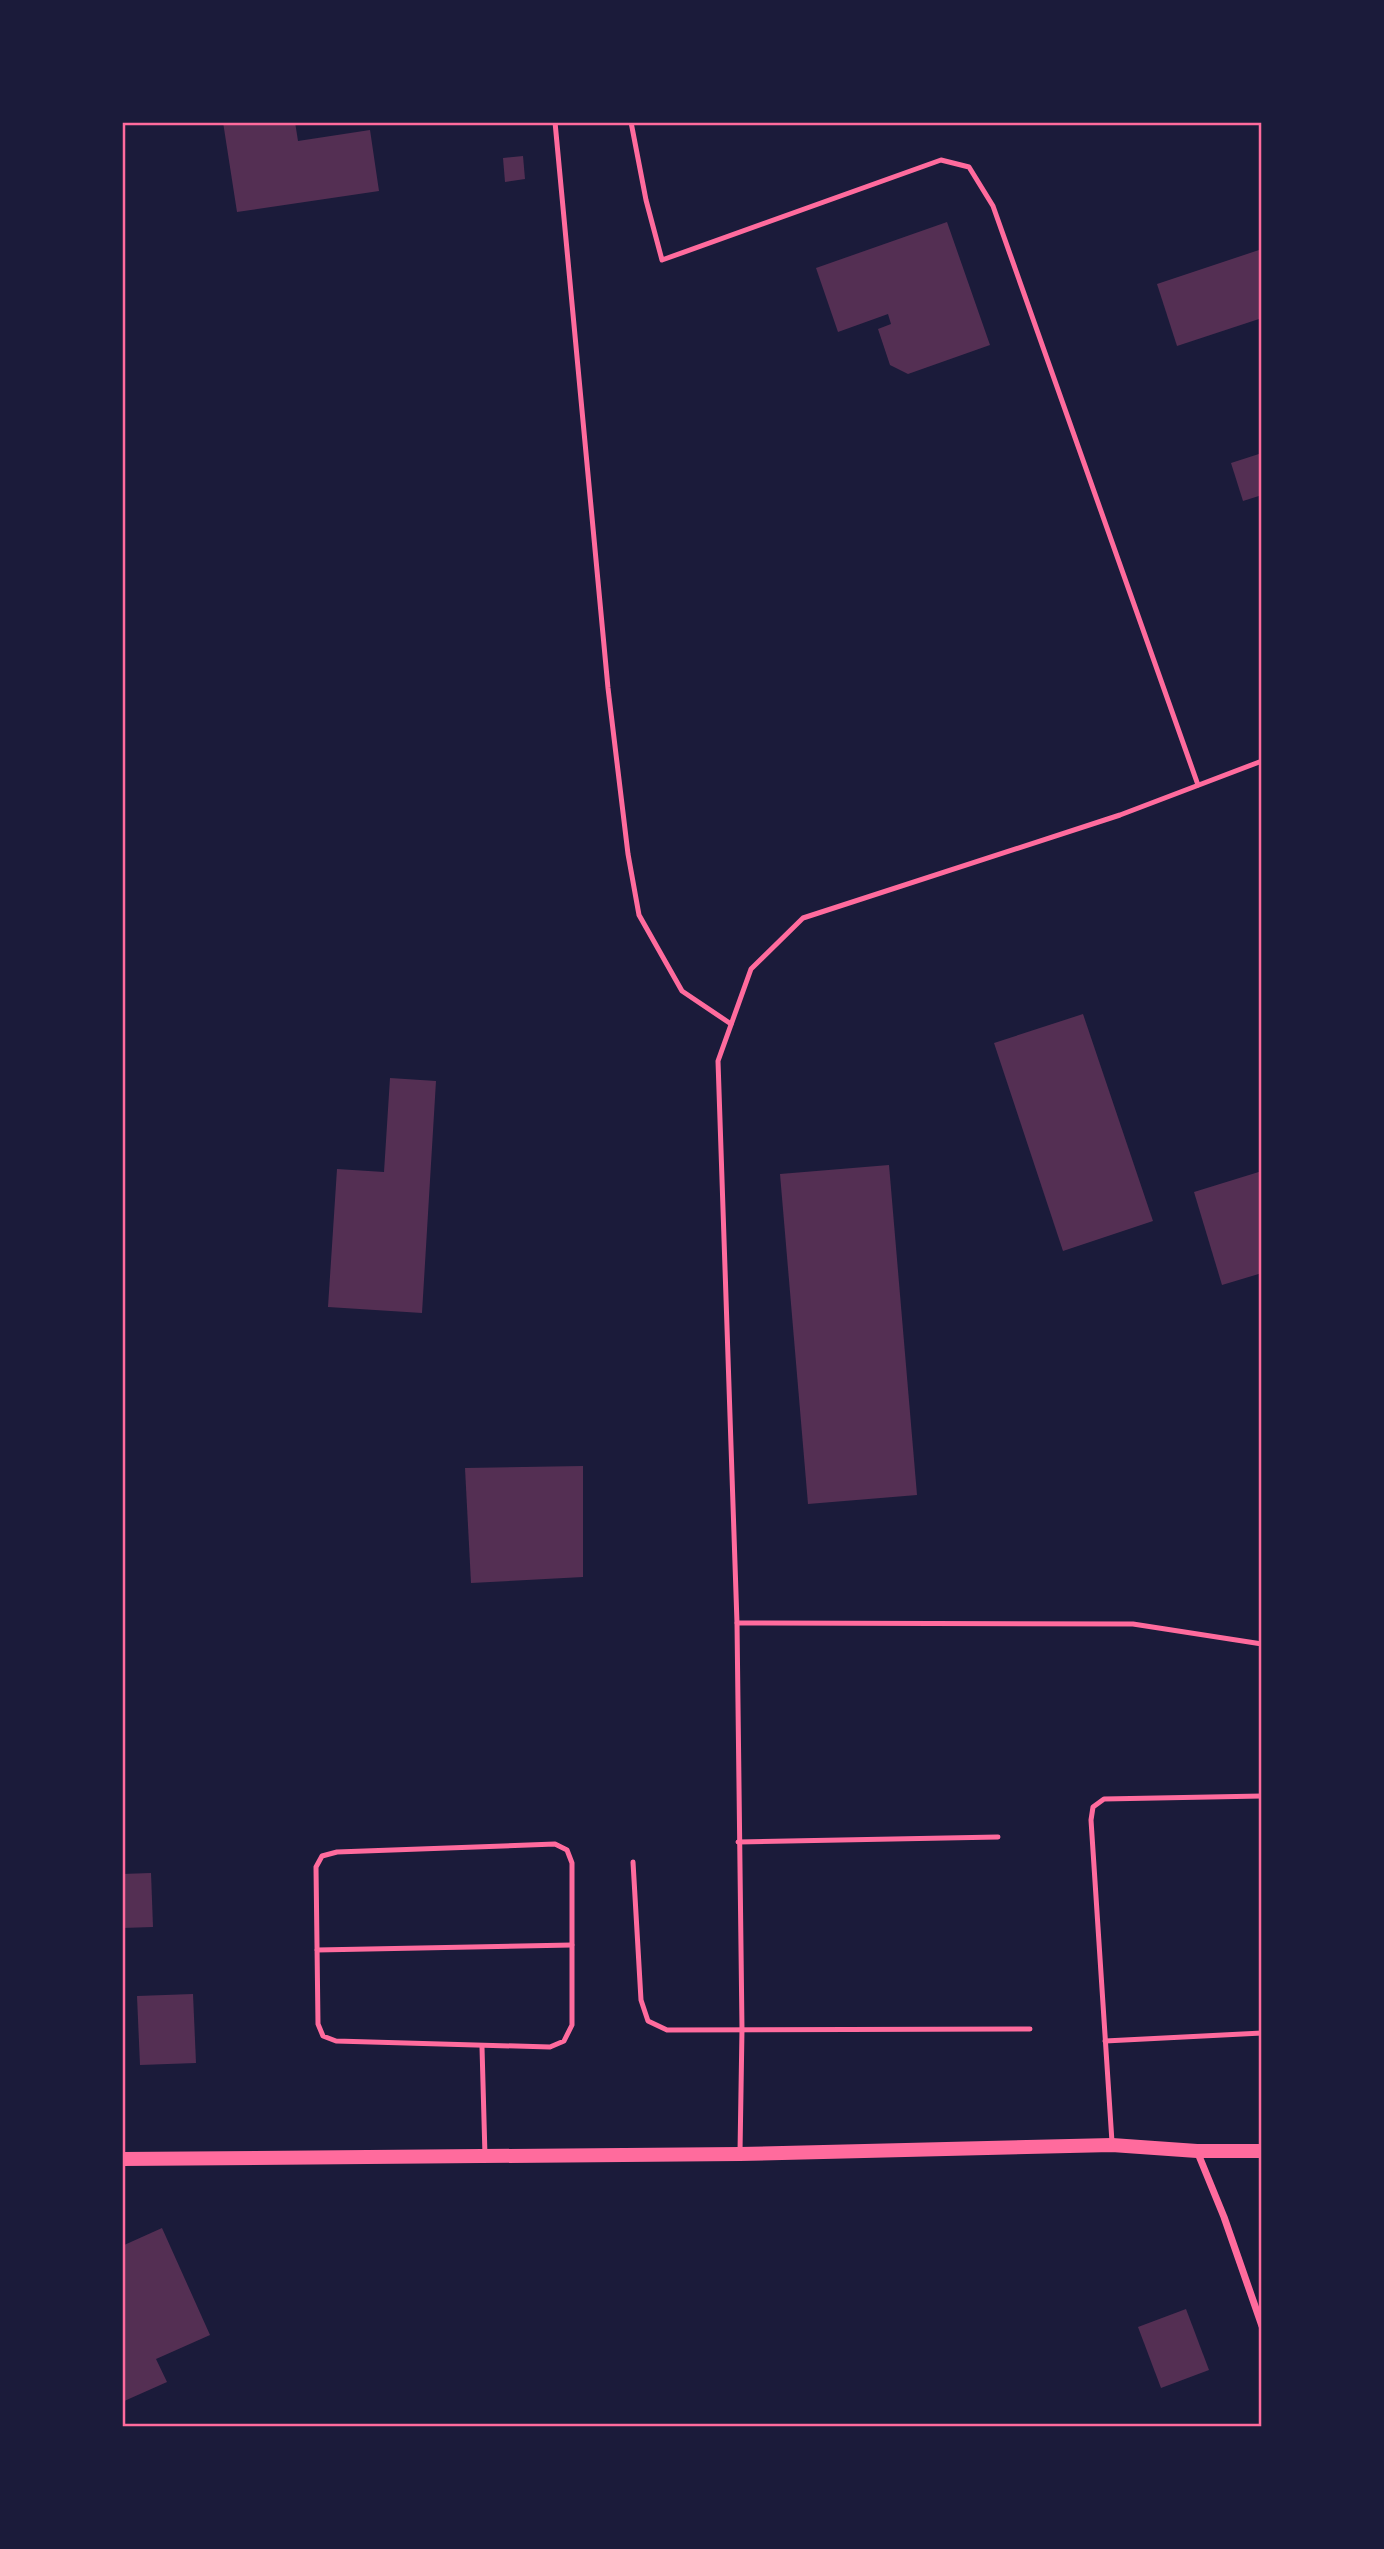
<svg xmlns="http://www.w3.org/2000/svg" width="1384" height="2549" font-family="Arial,sans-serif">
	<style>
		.building { fill: #542f53 }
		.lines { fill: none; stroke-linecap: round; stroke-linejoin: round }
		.service { stroke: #ff6b9d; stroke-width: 5 }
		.minor { stroke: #ff6b9d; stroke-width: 7 }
		.secondary { stroke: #ff6b9d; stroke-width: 14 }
		.neatline { fill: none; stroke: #ff6b9d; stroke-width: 2.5 }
	</style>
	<rect width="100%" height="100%" fill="#1b1b3a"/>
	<g class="building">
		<path d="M 223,122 L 295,122 L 298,141 L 370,130 L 379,191 L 237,212 Z"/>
		<path d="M 523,156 L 525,179 L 505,182 L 503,158 Z"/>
		<path d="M 947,222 L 990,345 L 908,374 L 890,365 L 878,329 L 891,324 L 888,314 L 838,332 L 816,268 Z"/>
		<path d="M 1262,249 L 1262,318 L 1177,346 L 1157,284 Z"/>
		<path d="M 1262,453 L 1262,495 L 1243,501 L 1231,463 Z"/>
		<path d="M 1083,1014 L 1153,1221 L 1063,1251 L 994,1043 Z"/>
		<path d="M 390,1078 L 436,1081 L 422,1313 L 328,1307 L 337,1169 L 384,1172 Z"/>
		<path d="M 889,1165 L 917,1495 L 808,1504 L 780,1174 Z"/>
		<path d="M 1262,1171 L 1262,1273 L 1222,1285 L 1194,1192 Z"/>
		<path d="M 583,1466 L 583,1577 L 471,1583 L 465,1468 Z"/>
		<path d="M 151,1873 L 153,1927 L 122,1928 L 122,1874 Z"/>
		<path d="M 193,1994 L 196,2063 L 140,2065 L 137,1996 Z"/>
		<path d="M 162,2228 L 210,2335 L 156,2359 L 167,2382 L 122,2402 L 122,2246 Z"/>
		<path d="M 1186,2309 L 1209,2370 L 1161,2388 L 1138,2327 Z"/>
	</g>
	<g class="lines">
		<g class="service">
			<path d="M 555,122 L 608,688 L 628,854 L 639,915 L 682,991 L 731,1024"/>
			<path d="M 631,122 L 646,200 L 662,260 L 941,160 L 969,167 L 993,206 L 1198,785"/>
			<path d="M 737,1623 L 1133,1624 L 1262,1644"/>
			<path d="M 738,1842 L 998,1837"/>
			<path d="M 555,1844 L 567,1850 L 572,1863 L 572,2025 L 564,2041 L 550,2047 L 336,2041 L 323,2036 L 318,2024 L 316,1867 L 322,1856 L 337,1852 Z"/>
			<path d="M 633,1862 L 641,2000 L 648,2021 L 667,2030 L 1030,2029"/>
			<path d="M 317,1950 L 572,1945"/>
			<path d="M 1105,2041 L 1262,2033"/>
			<path d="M 482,2047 L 485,2156"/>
			<path d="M 1112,2142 L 1091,1820 L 1093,1807 L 1104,1799 L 1262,1796"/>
			<path d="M 740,2152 L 742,2029 L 737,1623 L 718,1061 L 751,969 L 803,918 L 1120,815 L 1262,761"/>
		</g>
		<path class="minor" d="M 1197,2151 L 1224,2217 L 1262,2326"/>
		<path class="secondary" d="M 122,2159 L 740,2154 L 1112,2145 L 1197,2151 L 1262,2151"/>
	</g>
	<rect width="1384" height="2549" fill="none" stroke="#1b1b3a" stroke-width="248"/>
	<rect x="124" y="124" width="1136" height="2301" class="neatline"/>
</svg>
